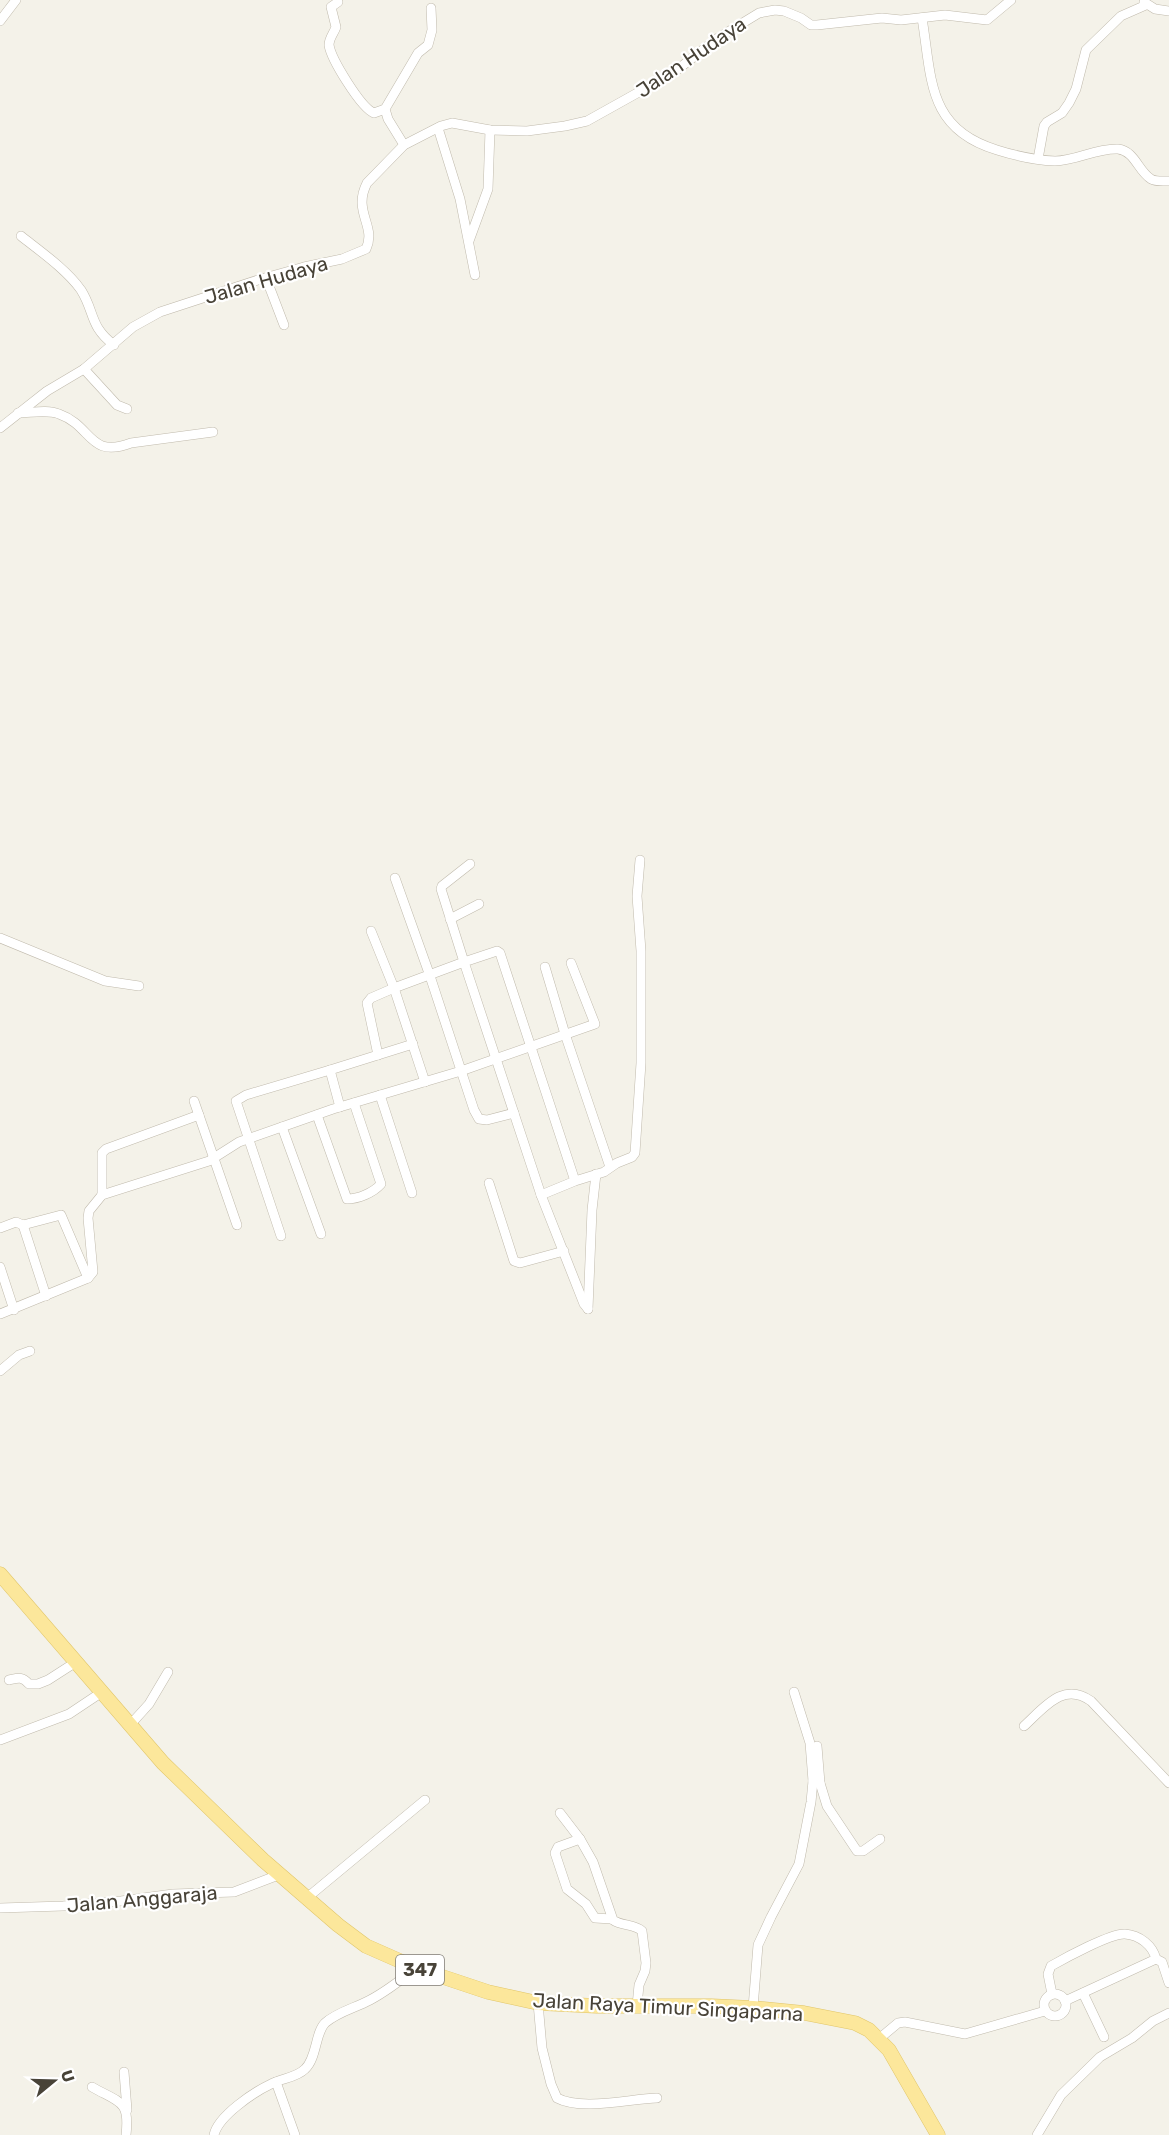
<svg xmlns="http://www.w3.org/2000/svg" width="1169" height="2135" font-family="Rubik,sans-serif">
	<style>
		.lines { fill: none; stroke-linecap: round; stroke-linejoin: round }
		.minor-casing { stroke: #c0baac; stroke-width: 10 }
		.primary-casing { stroke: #e1c66a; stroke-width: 15 }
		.minor { stroke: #fff; stroke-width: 9 }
		.primary { stroke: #fce79b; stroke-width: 14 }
		.labels { text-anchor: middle; stroke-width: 4.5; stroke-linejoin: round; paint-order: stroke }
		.shield { fill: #fff; stroke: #7f7b74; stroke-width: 1.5 }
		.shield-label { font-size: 18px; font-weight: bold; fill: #484338 }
		.street-label { font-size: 20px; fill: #484338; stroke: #fff }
	</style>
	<rect width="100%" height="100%" fill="#f4f2e9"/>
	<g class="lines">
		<defs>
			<g id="minor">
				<path d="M 338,2 L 331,7 L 336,27 C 334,33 329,38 329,45 C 331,59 361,108 374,113 L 385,109"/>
				<path d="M 1144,2 L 1155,9 L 1169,11"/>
				<path d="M 922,18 C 932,79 927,129 997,150 C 1016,156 1035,160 1055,161 C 1076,161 1096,148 1118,149 C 1135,151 1138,171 1151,179 C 1156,182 1163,181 1169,181"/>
				<path d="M 0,21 L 16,0"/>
				<path d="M 438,128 L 460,199 L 475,275"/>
				<path d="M 404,145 L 388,119 L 385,109 L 418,53 L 428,45 L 432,30 L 431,8"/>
				<path d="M 1038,159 L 1044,126 L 1047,122 L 1062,113 L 1069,103 L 1076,89 L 1086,50 L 1121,16 L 1146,5"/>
				<path d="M 21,236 C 40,251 67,270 81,290 C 95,312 89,326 114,345"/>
				<path d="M 469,241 L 488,189 L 490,130"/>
				<path d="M 266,278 L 284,325"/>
				<path d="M 84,369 L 117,405 L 127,409"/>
				<path d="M 18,413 C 31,413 47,409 59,414 C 93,426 88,459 131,443 L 213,432"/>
				<path d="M 0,428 L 47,391 L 84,369 L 133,327 L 160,312 L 261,279 L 304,267 L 342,259 L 366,249 C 377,226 352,212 367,183 L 404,145 L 441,126 L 452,123 L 490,130 L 527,131 L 565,126 L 587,121 L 673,73 L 718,38 L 759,13 L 775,10 L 784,11 L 801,18 L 811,25 L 817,25 L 882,18 L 901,20 L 945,15 L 987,20 L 1011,0"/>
				<path d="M 395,878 L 430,976 L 474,1110 L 479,1119 L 487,1120 L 514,1113"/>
				<path d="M 450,919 L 479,904"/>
				<path d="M 371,931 L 394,988 L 464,962 L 441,889 L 442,886 L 470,864"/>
				<path d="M 0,938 L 105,981 L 139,986"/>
				<path d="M 545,967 L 565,1034 L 610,1167"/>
				<path d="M 378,1055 L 367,1003 L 371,998 L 394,988 L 425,1082"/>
				<path d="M 380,1095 L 412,1193"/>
				<path d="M 194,1101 L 237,1225"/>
				<path d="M 340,1107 L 330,1070 L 413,1044"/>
				<path d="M 317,1115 L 347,1199 C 358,1199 373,1193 381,1184 L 354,1103"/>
				<path d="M 282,1127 L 321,1234"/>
				<path d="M 575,1181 L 541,1195 L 464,962 L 497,951 L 500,953 L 575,1181 L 604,1172 L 617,1163 L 632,1157 L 635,1153 L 641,1063 L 641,951 L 637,896 L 640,860"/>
				<path d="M 489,1183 L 514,1261 L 520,1263 L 564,1251"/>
				<path d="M 102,1195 L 102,1153 L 106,1149 L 199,1115"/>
				<path d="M 541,1195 L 584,1304 L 588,1309"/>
				<path d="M 23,1225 L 46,1296"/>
				<path d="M 0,1228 L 16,1222 L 23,1225 L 61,1215 L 88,1278"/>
				<path d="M 281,1236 L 236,1101 L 246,1095 L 330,1070"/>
				<path d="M 0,1267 L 14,1310"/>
				<path d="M 588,1309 L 592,1210 L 596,1174"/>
				<path d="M 0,1314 L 88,1278 L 93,1272 L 88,1218 L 89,1211 L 102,1195 L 209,1161 L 239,1142 L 333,1109 L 461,1071 L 595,1024 L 571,963"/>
				<path d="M 0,1371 L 19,1355 L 30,1351"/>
				<path d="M 9,1680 C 18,1678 22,1676 29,1684 L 38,1684 L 48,1680 L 76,1662"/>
				<path d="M 130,1725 L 149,1704 L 168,1672"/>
				<path d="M 1024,1726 C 1044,1708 1063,1681 1091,1701 L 1169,1783"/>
				<path d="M 0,1740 L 69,1714 L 102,1692"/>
				<path d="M 817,1746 L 820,1783"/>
				<path d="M 813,1781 L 820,1783 L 827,1806 L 857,1851 L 863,1851 L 880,1839"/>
				<path d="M 560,1813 L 580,1839 L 593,1862 L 613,1920 C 621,1926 635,1924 642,1931 L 646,1963 L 645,1971 L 639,1985 L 637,2006"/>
				<path d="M 580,1839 L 558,1847 L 555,1853 L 567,1889 L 586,1904 L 595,1918 L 612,1919"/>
				<path d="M 308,1897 L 425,1800"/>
				<path d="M 0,1908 L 63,1906 L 121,1901 L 173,1894 L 234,1892 L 281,1874"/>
				<path d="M 1083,1993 L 1104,2037"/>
				<path d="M 1052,1994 L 1048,1974 L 1051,1966 C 1065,1958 1111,1933 1125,1934 C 1140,1935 1153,1946 1156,1959"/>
				<circle cx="1055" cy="2005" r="11"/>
				<path d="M 1065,2001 L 1156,1959 L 1162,1962 L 1169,1983"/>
				<path d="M 538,2003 L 542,2048 L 551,2084 L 557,2098 C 581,2111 629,2099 657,2098"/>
				<path d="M 753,2008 L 758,1945 L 771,1917 L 799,1864 L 811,1802 L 813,1781 L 810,1743 L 794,1692"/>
				<path d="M 880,2038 L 898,2023 L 905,2022 L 965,2034 L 1045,2011"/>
				<path d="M 124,2072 L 127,2110"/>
				<path d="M 276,2082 L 295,2135"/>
				<path d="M 92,2087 C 120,2103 130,2100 126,2135"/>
				<path d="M 214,2135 C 218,2116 254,2092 271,2084 C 282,2078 296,2078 305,2069 C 317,2058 315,2033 325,2023 C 337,2012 355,2008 370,2000 C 387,1991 401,1980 416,1968"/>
				<path d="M 1037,2135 L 1061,2095 L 1100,2057 L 1132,2038 L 1153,2021 L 1169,2013"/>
			</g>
			<path id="primary" d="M 0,1574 L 163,1763 L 263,1860 L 338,1925 L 366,1946 L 416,1968 L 488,1992 L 538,2003 L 597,2006 L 711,2006 L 753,2008 L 804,2013 L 855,2023 L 869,2030 L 889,2050 L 938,2135"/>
		</defs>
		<use href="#minor" class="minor-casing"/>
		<use href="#primary" class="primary-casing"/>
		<use href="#minor" class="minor"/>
		<use href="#primary" class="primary"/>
	</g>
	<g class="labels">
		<rect class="shield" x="396" y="1955" width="48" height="30" rx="4.5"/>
		<g class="shield-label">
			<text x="420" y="1976">347</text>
		</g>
		<g class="street-label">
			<text transform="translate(691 57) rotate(-34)" y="7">Jalan Hudaya</text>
			<text transform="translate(266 280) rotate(-16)" y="7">Jalan Hudaya</text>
			<text transform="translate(142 1899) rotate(-5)" y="7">Jalan Anggaraja</text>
			<text transform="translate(668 2007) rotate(3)" y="7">Jalan Raya Timur Singaparna</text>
		</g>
	</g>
	<g transform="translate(54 2081) rotate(71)" stroke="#ffffff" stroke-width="4.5" paint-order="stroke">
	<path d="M0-4.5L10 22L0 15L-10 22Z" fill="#484338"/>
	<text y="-9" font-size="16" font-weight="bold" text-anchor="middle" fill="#484338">U</text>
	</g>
</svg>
